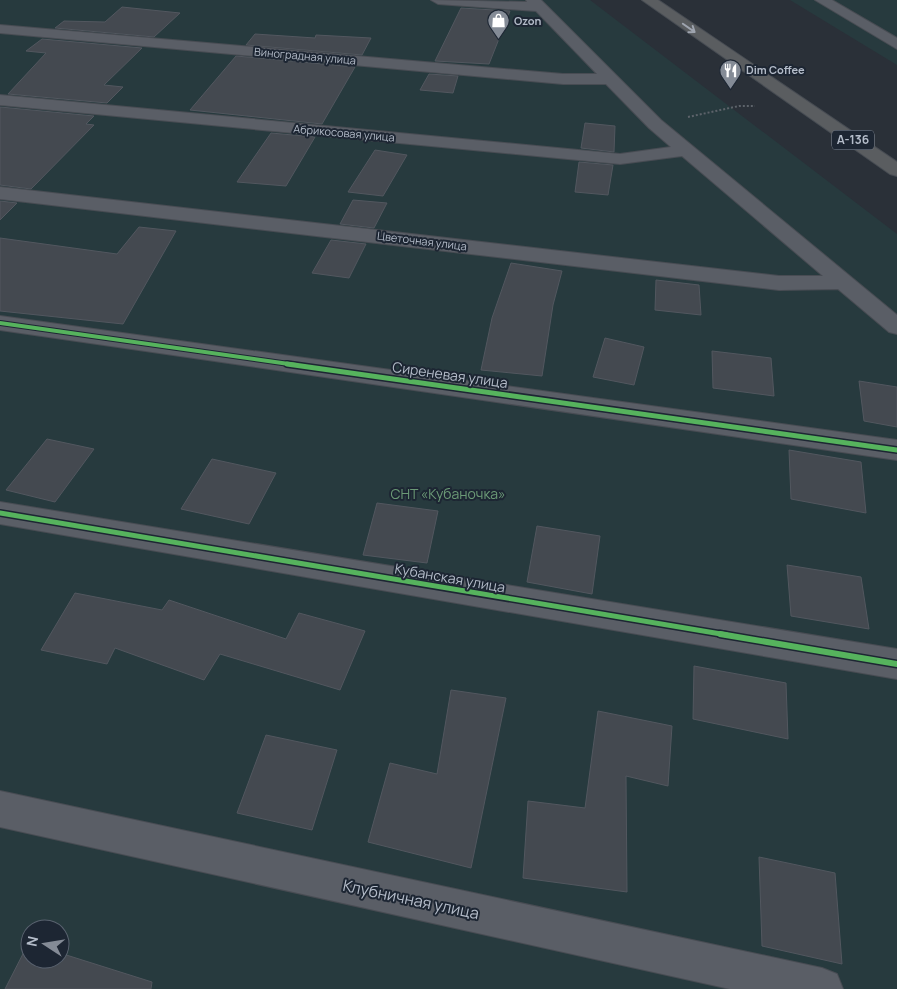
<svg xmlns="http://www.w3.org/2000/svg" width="897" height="989" font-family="Manrope,sans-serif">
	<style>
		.green { fill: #273a3e; fill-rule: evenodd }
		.building { fill: #444950; stroke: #52575f }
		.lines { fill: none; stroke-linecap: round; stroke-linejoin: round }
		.minor-casing { stroke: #484c53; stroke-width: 2 }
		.highway-casing { stroke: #474c53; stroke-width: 2 }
		.path { stroke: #5d636a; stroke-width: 2; stroke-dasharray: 2 2; stroke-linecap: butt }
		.minor { fill: #5a5e66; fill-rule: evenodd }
		.highway { fill: #5a5d60; fill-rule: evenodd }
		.cycleway-far2-casing { stroke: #1d2633; stroke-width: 6 }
		.cycleway-far1-casing { stroke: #1d2633; stroke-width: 8 }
		.cycleway-casing { stroke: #1d2633; stroke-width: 9 }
		.cycleway-far2 { stroke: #56b35d; stroke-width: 4 }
		.cycleway-far1 { stroke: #56b35d; stroke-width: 5 }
		.cycleway { stroke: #56b35d; stroke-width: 6 }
		.oneway { stroke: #9ea4af }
		.labels { text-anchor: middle; stroke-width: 4; stroke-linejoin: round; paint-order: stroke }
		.far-poi-label { font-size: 11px; font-weight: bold; fill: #b4bcc9; stroke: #1d2633; text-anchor: start }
		.far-street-label { font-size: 11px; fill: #b4bcc9; stroke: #1d2633 }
		.shield { fill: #1d2633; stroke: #878f9c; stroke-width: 1 }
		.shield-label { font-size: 12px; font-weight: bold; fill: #b4bcc9 }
		.street-label { font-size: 14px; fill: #b4bcc9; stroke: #1d2633 }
		.park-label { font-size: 14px; fill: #6b9a76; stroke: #1d2633 }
		.near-street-label { font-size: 16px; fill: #b4bcc9; stroke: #1d2633 }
	</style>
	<rect width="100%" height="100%" fill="#2a3038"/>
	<g class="green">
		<path d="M 0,0 L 590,0 L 897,234 L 897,989 L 0,989 ZM 30,929 L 60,929 L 60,959 L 30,959 Z"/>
		<path d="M 790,0 L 897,0 L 897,65 Z"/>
	</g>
	<g class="building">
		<path d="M 122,7 L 180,13 L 154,37 L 55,28 L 64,21 L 105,22 Z"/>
		<path d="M 461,8 L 510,11 L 489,64 L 435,61 Z"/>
		<path d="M 255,34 L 315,38 L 316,35 L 371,38 L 362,55 L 246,45 Z"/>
		<path d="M 42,39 L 142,48 L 104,85 L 123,87 L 107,103 L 8,94 L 46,53 L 26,51 Z"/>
		<path d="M 236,56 L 355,67 L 322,124 L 190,110 Z"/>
		<path d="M 429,74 L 458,76 L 453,93 L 420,90 Z"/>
		<path d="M 0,107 L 94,116 L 86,124 L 94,125 L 31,189 L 0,185 Z"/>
		<path d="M 585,123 L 615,126 L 614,152 L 581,148 Z"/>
		<path d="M 271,133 L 315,137 L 286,186 L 237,182 Z"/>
		<path d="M 375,150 L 407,155 L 383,196 L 348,192 Z"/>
		<path d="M 579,162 L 613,165 L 608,195 L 575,192 Z"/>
		<path d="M 353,200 L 387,203 L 374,228 L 340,224 Z"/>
		<path d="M 0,201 L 17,203 L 0,220 Z"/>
		<path d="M 139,227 L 176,231 L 123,324 L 0,311 L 0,238 L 117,254 Z"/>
		<path d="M 331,240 L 366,244 L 349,278 L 312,273 Z"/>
		<path d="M 511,263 L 562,271 L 553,305 L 542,376 L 481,370 L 492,318 Z"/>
		<path d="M 656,280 L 699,285 L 701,315 L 655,310 Z"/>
		<path d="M 605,338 L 644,347 L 634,385 L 593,377 Z"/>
		<path d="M 712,351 L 771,358 L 774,396 L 713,388 Z"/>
		<path d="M 859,381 L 897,387 L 897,427 L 864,421 Z"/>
		<path d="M 47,439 L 94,449 L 55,502 L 6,490 Z"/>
		<path d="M 789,450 L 861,462 L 866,513 L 791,499 Z"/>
		<path d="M 212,459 L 276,473 L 249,524 L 181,509 Z"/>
		<path d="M 377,503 L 438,511 L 427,563 L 363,555 Z"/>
		<path d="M 537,526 L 600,536 L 592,594 L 527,582 Z"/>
		<path d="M 787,565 L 861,577 L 869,629 L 791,616 Z"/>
		<path d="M 75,593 L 162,610 L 169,600 L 286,639 L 299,613 L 365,631 L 340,690 L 220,654 L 204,680 L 115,648 L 107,664 L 41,650 Z"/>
		<path d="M 694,666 L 786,683 L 788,739 L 693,719 Z"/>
		<path d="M 451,690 L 506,698 L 471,868 L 368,842 L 390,763 L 437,774 Z"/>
		<path d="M 598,711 L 672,726 L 668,786 L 626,776 L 627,892 L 523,878 L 528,801 L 585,808 Z"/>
		<path d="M 266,735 L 337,750 L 312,830 L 237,813 Z"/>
		<path d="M 759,857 L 835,873 L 842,964 L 762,946 Z"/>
		<path d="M 28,944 L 30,959 L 60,959 L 60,953 L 152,982 L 151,989 L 5,989 Z"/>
	</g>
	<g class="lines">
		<defs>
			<g id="minor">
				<path d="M 431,0 L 527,2 L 526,0 L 541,0 L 661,120 L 897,315 L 897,334 L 889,332 L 838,289 L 779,290 L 0,199 L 0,187 L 779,276 L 823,276 L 682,156 L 620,164 L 0,105 L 0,95 L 620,154 L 671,147 L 649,128 L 606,84 L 563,84 L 0,33 L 0,25 L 563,74 L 597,74 L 536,11 L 438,4 Z"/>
				<path d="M 815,0 L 832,0 L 897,38 L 897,49 Z"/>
				<path d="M 0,316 L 897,440 L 897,460 L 0,330 Z"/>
				<path d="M 0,502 L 897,649 L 897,679 L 0,524 Z"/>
				<path d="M 0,791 L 822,968 L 837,974 L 843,989 L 730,989 L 0,827 Z"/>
			</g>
			<path id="highway" d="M 642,0 L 658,0 L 897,162 L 897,176 L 890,174 Z"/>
		</defs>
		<use href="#minor" class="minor-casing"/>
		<use href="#highway" class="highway-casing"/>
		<path class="path" d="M 688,117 L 739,106 L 755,106"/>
		<use href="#minor" class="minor"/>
		<use href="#highway" class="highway"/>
		<defs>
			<path id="cycleway-far2" d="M 0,323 L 296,365"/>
			<g id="cycleway-far1">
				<path d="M 287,364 L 897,450"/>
				<path d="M 0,513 L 727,635"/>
			</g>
			<path id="cycleway" d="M 720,634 L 897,664"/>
		</defs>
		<use href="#cycleway-far2" class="cycleway-far2-casing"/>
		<use href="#cycleway-far1" class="cycleway-far1-casing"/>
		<use href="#cycleway" class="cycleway-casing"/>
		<use href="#cycleway-far2" class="cycleway-far2"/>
		<use href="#cycleway-far1" class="cycleway-far1"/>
		<use href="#cycleway" class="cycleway"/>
	</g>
	<defs><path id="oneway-shaft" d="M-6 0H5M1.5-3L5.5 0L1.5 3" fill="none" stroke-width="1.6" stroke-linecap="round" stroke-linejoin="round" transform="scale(1.25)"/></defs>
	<use class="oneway" href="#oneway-shaft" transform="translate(689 28) rotate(35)"/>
	<defs>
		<symbol id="shop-pin" viewBox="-11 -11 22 30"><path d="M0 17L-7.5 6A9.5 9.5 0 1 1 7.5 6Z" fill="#848b96" stroke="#1d2633"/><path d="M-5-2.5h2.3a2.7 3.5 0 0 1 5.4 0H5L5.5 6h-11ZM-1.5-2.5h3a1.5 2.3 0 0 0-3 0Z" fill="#fff"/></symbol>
		<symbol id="restaurant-pin" viewBox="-11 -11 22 30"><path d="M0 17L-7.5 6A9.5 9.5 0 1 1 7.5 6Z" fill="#848b96" stroke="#1d2633"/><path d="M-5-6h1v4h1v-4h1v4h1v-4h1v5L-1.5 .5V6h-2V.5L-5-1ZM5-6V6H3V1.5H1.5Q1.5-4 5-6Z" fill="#fff"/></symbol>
	</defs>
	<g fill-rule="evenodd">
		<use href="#shop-pin" x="486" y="8" width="25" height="34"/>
		<use href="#restaurant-pin" x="718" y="58" width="25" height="34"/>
	</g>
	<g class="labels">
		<g class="far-poi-label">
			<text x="514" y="25">Ozon</text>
			<text x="746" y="74">Dim Coffee</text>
		</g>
		<g class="far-street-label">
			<text transform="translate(305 56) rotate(5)" y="4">Виноградная улица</text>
			<text transform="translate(344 133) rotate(5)" y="4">Абрикосовая улица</text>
			<text transform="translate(422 241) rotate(7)" y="4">Цветочная улица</text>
		</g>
		<rect class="shield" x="832" y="130.5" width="42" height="19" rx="4"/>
		<g class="shield-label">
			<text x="853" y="144">А-136</text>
		</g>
		<g class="street-label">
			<text transform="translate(450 375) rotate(8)" y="5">Сиреневая улица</text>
			<text transform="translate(450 578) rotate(10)" y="5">Кубанская улица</text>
		</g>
		<g class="park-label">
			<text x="448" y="499">СНТ «Кубаночка»</text>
		</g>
		<g class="near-street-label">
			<text transform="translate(411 899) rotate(12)" y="6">Клубничная улица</text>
		</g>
	</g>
	<g transform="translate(45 944) rotate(282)"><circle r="24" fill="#1d2633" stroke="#59626f"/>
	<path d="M0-4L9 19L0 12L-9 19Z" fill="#848b96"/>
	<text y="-8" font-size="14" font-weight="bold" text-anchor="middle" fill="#b4bcc9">N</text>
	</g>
</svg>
